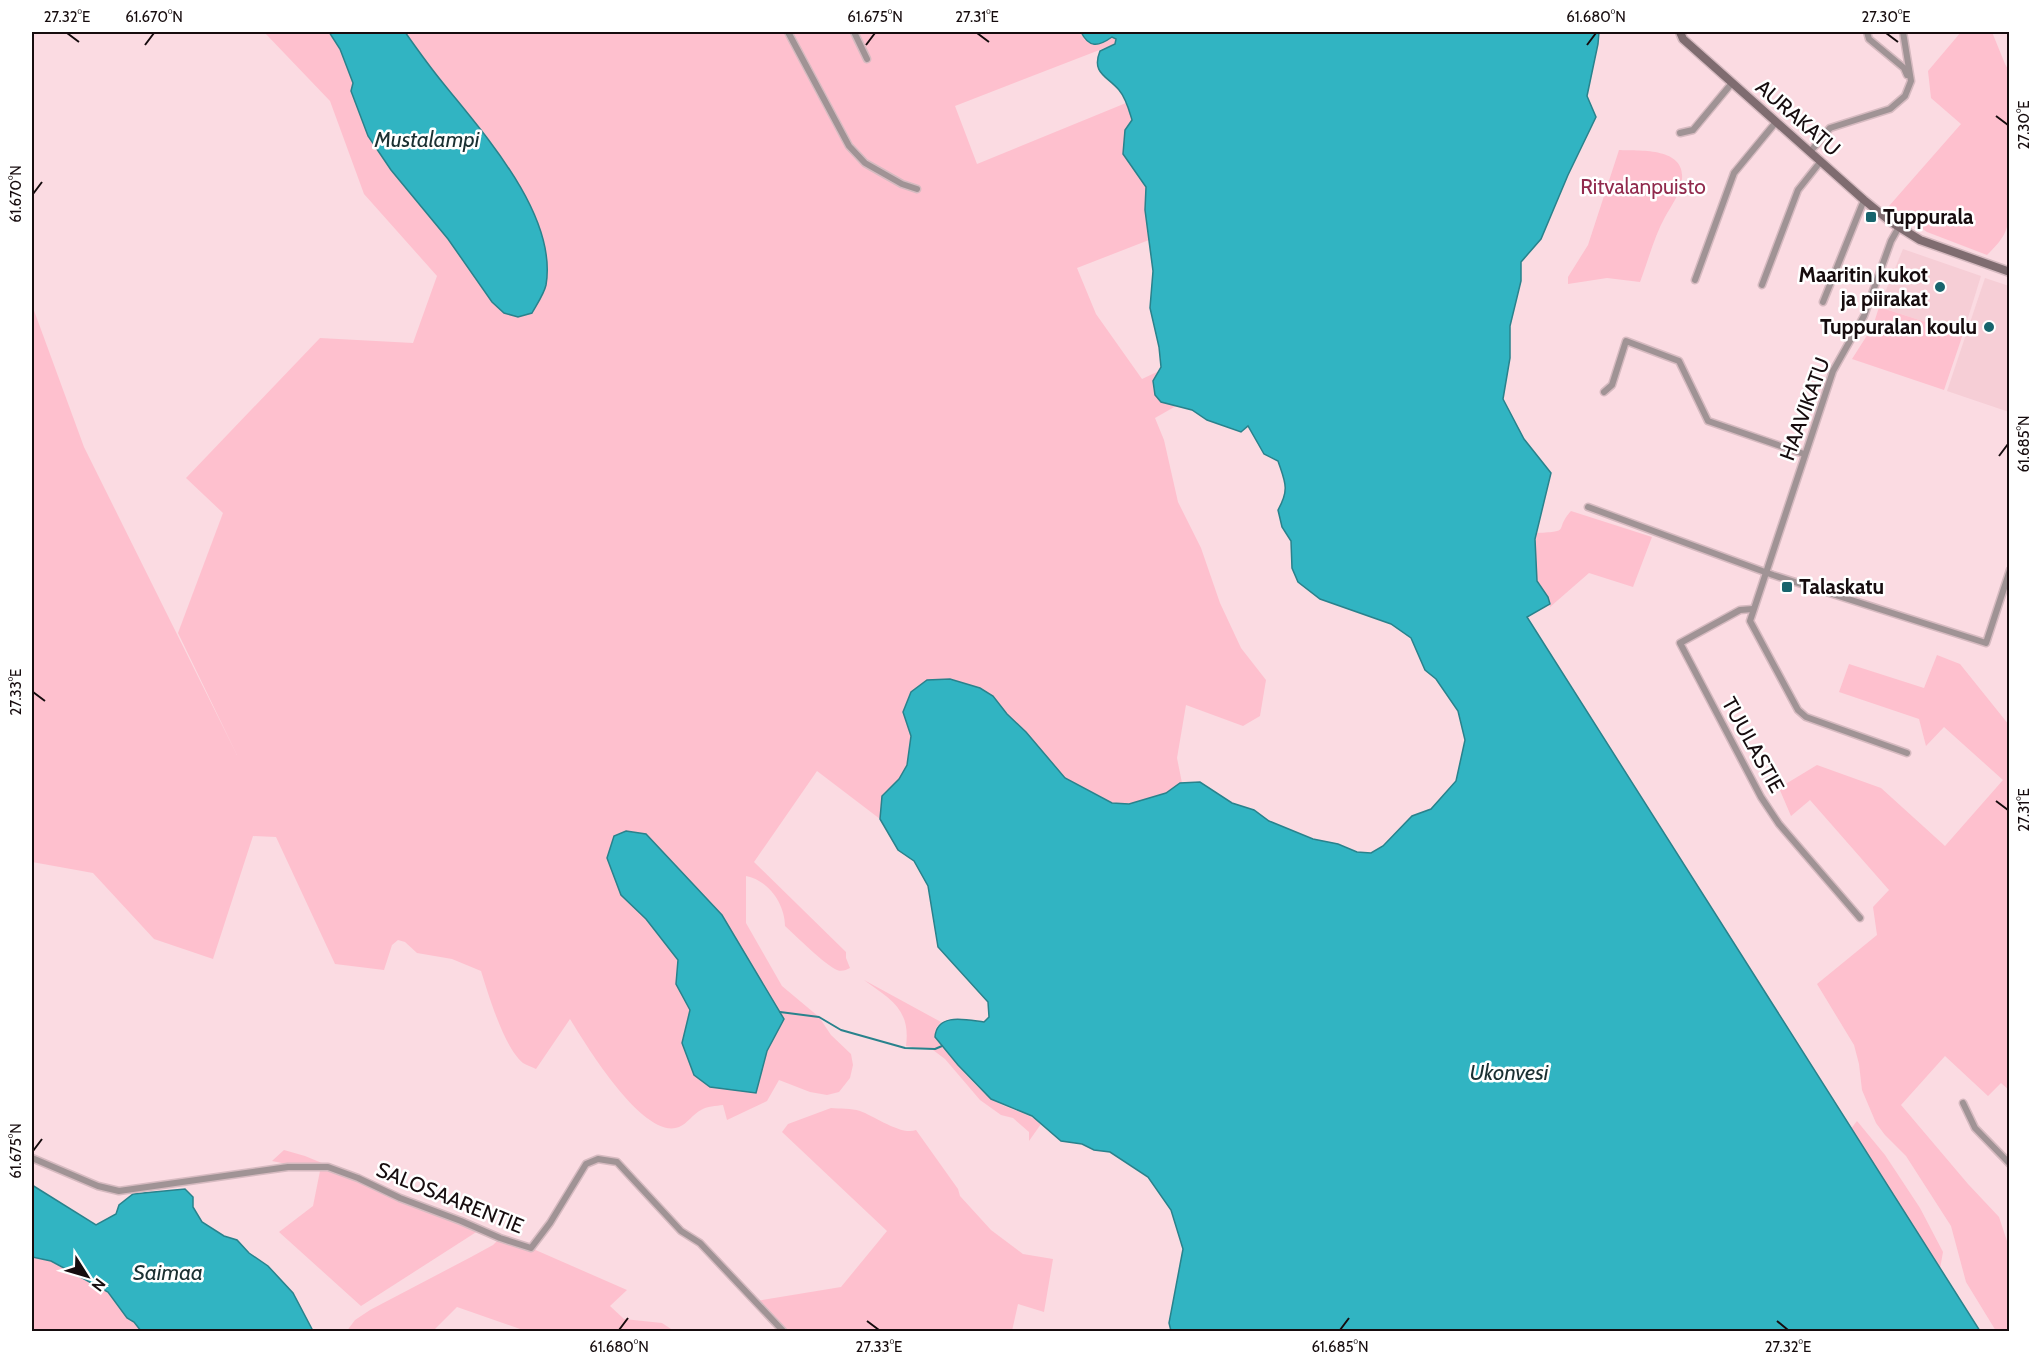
<svg xmlns="http://www.w3.org/2000/svg" width="2041" height="1363" font-family="Cabin,sans-serif">
	<style>
		.built { fill: #f6ced6 }
		.green { fill: #fec0ce }
		.water { fill: #31b4c2; stroke: #29828c; stroke-width: 1.5 }
		.lines { fill: none; stroke-linecap: round; stroke-linejoin: round }
		.stream { stroke: #29828c; stroke-width: 2 }
		.street-casing { stroke: #d6bac0; stroke-width: 9 }
		.secondary-casing { stroke: #d6bac0; stroke-width: 11 }
		.street { stroke: #a09395; stroke-width: 6 }
		.secondary { stroke: #7f6c70; stroke-width: 8 }
		.ticks { fill: none; stroke: #160c0e; stroke-width: 2 }
		.poi-dot { fill: #17646d; stroke: #fff; stroke-width: 2 }
		.labels { text-anchor: middle; stroke-width: 5; stroke-linejoin: round; paint-order: stroke }
		.street-label { font-size: 21px; fill: #160c0e; stroke: #fff }
		.park-label { font-size: 21px; fill: #912a4d; stroke: #fff }
		.poi-label { font-size: 21px; font-weight: bold; fill: #160c0e; stroke: #fff; text-anchor: start }
		.water-label { font-size: 22px; font-style: italic; fill: #1a3032; stroke: #fff }
		.neatline { fill: none; stroke: #160c0e; stroke-width: 2 }
		.ticks-label { font-size: 15px; text-anchor: middle; fill: #160c0e }
	</style>
	<rect width="100%" height="100%" fill="#fbdbe2"/>
	<g class="built">
		<path d="M 1903,249 L 1981,276 L 1963,334 L 1879,307 Z"/>
		<path d="M 1985,278 L 2009,286 L 2009,412 L 1947,391 Z"/>
	</g>
	<g class="green">
		<path d="M 264,32 L 1081,32 C 1089,48 1098,47 1112,37 L 1116,39 L 1115,44 L 955,106 L 977,164 L 1126,103 L 1132,120 L 1125,130 L 1123,154 L 1146,187 L 1145,210 L 1149,240 L 1077,268 L 1096,314 L 1142,379 L 1159,371 C 1147,392 1155,400 1176,406 L 1155,418 L 1164,440 L 1178,502 L 1201,548 L 1220,603 L 1241,648 L 1266,680 L 1260,716 L 1243,726 L 1186,705 L 1177,758 L 1182,783 L 1204,788 L 1212,817 L 1224,819 L 1220,827 L 1197,827 L 1191,817 L 1186,815 L 1184,821 L 1174,828 L 1161,825 L 1156,819 L 1150,822 L 1143,841 L 1148,855 L 1144,861 L 1147,867 L 1143,865 L 1140,869 L 1137,864 L 1126,867 L 1128,883 L 1118,887 L 1115,881 L 1110,885 L 1111,892 L 1102,902 L 1098,901 L 1090,896 L 1079,902 L 1065,901 L 1058,893 L 1059,890 L 1034,880 L 1021,866 L 1012,844 L 1015,820 L 1031,778 L 1046,764 L 1048,768 L 1061,773 L 1026,732 L 1007,714 L 993,696 L 980,688 L 951,679 L 927,680 L 911,692 L 903,712 L 911,736 L 907,765 L 899,779 L 882,796 L 880,819 L 817,771 L 754,862 L 846,952 L 846,958 L 850,968 C 846,970 842,972 837,970 C 825,965 795,935 785,926 C 785,904 768,880 746,876 L 746,923 L 782,986 L 819,1017 L 831,1035 L 851,1054 L 853,1065 L 850,1078 L 839,1092 L 827,1095 L 810,1092 L 779,1080 L 767,1101 L 727,1120 L 723,1105 C 716,1106 707,1106 701,1110 C 693,1114 687,1124 679,1127 C 644,1141 586,1045 570,1019 L 536,1069 C 532,1067 526,1065 523,1063 C 504,1048 488,993 481,971 L 452,959 L 417,953 L 405,942 L 398,940 L 392,945 L 384,970 L 335,964 L 276,837 L 253,836 L 213,959 L 154,939 L 93,873 L 32,862 L 32,305 L 84,447 L 237,755 L 178,633 L 223,513 L 186,478 L 320,338 L 413,343 L 437,276 L 364,194 L 330,101 Z"/>
		<path d="M 1961,32 L 1992,32 L 2005,64 L 2009,71 L 2010,178 C 2005,194 2012,211 2007,227 C 2004,238 1995,247 1987,255 L 1927,232 L 1889,206 L 1961,124 L 1931,98 L 1928,71 Z"/>
		<path d="M 1619,150 C 1639,151 1685,147 1682,179 C 1681,193 1671,206 1665,217 C 1654,237 1648,261 1640,282 L 1607,278 L 1568,284 L 1568,277 L 1588,245 Z"/>
		<path d="M 1879,307 L 1963,334 L 1944,390 L 1852,359 L 1873,326 Z"/>
		<path d="M 1571,511 L 1652,537 L 1633,587 L 1589,573 L 1550,607 C 1547,595 1541,591 1537,581 C 1534,573 1535,541 1537,533 C 1573,531 1553,531 1571,511 Z"/>
		<path d="M 1937,655 L 1960,664 L 2009,725 L 2009,1090 L 2001,1083 L 1988,1096 L 1945,1056 L 1901,1105 L 1968,1184 L 1999,1217 L 2009,1247 L 2009,1331 L 1996,1331 L 1966,1282 L 1951,1226 L 1906,1156 L 1885,1135 L 1876,1123 L 1862,1090 L 1859,1064 L 1854,1045 L 1817,984 L 1877,935 L 1873,907 L 1889,890 L 1810,800 L 1791,816 L 1779,788 L 1817,765 L 1881,788 L 1945,846 L 2003,780 L 1944,727 L 1926,746 L 1919,719 L 1839,692 L 1849,664 L 1924,688 Z"/>
		<path d="M 864,980 L 941,1022 L 936,1028 L 935,1037 C 951,1056 971,1084 992,1099 C 1007,1110 1027,1111 1041,1124 L 1029,1141 L 1029,1132 L 1013,1118 L 1001,1115 L 980,1100 L 945,1059 L 933,1050 L 906,1046 C 911,1009 890,999 864,980 Z"/>
		<path d="M 831,1108 C 840,1109 851,1108 860,1111 C 874,1116 902,1136 916,1130 L 958,1189 L 960,1196 L 991,1230 L 1023,1254 L 1053,1259 L 1044,1312 L 1018,1304 L 1012,1331 L 784,1331 L 756,1301 L 841,1287 L 887,1231 L 782,1132 L 788,1124 Z"/>
		<path d="M 1857,1121 L 1885,1155 L 1920,1208 L 1943,1252 L 1939,1274 L 1847,1134 Z"/>
		<path d="M 284,1150 L 305,1156 L 481,1229 L 361,1306 L 279,1232 L 313,1206 L 320,1171 L 272,1161 Z"/>
		<path d="M 500,1238 L 531,1248 L 627,1290 L 610,1306 L 624,1319 L 662,1323 L 674,1331 L 526,1331 L 457,1307 L 433,1331 L 346,1332 L 355,1320 L 370,1310 L 471,1257 L 493,1245 Z"/>
		<path d="M 32,1257 L 51,1261 L 108,1292 L 127,1318 L 134,1322 L 141,1331 L 32,1331 Z"/>
	</g>
	<g class="water">
		<path d="M 329,32 L 405,32 C 417,49 429,66 443,83 C 483,133 558,215 546,285 C 544,294 537,304 532,313 L 518,317 L 504,313 L 492,302 L 448,239 L 391,170 L 368,136 L 351,91 L 353,83 L 340,49 Z"/>
		<path d="M 1081,32 L 1599,32 L 1598,44 L 1587,96 L 1596,117 L 1568,175 L 1541,239 L 1521,262 L 1521,281 L 1510,326 L 1510,358 L 1503,399 L 1524,439 L 1551,473 L 1535,539 L 1537,581 L 1548,597 L 1550,604 L 1527,617 L 1980,1331 L 1171,1331 L 1169,1323 L 1183,1249 L 1171,1210 L 1148,1177 L 1110,1152 L 1094,1150 L 1082,1144 L 1061,1141 L 1032,1116 L 991,1099 L 958,1065 L 935,1037 C 937,1012 967,1020 984,1022 L 989,1017 L 988,1002 L 938,947 L 928,886 L 914,861 L 898,850 L 880,819 L 882,796 L 899,779 L 907,765 L 911,736 L 903,712 L 911,692 L 927,680 L 950,679 L 980,688 L 993,696 L 1007,714 L 1026,732 L 1065,778 L 1112,803 L 1129,804 L 1166,793 L 1180,783 L 1200,782 L 1232,803 L 1254,810 L 1269,821 L 1313,839 L 1338,844 L 1357,852 L 1371,853 L 1383,846 L 1412,816 L 1431,809 L 1456,781 L 1465,740 L 1458,711 L 1436,679 L 1425,670 L 1411,638 L 1391,624 L 1320,599 L 1298,582 L 1292,568 L 1291,541 L 1282,527 L 1278,510 C 1290,489 1285,482 1278,461 L 1264,454 L 1248,426 L 1241,432 L 1207,420 L 1192,410 L 1161,402 L 1155,395 L 1153,381 L 1161,367 L 1159,347 L 1150,308 L 1153,271 L 1145,210 L 1146,187 L 1123,154 L 1125,130 L 1132,120 C 1129,110 1126,98 1119,90 C 1107,76 1091,73 1100,51 L 1115,44 L 1116,39 L 1112,37 C 1098,47 1089,48 1081,32 Z"/>
		<path d="M 626,831 L 646,834 L 722,915 L 784,1019 L 767,1051 L 756,1093 L 710,1087 L 694,1075 L 682,1043 L 690,1010 L 676,984 L 678,960 L 646,919 L 621,895 L 607,858 L 614,836 Z"/>
		<path d="M 32,1185 L 96,1225 L 116,1214 L 119,1205 L 133,1194 L 185,1189 L 193,1197 L 193,1207 L 202,1222 L 224,1236 L 237,1240 L 249,1253 L 268,1266 L 293,1293 L 313,1331 L 141,1331 L 134,1322 L 127,1318 L 108,1292 L 51,1261 L 32,1257 Z"/>
	</g>
	<g class="lines">
		<path class="stream" d="M 780,1012 L 819,1017 L 841,1030 L 905,1048 L 935,1049 L 942,1046"/>
		<defs>
			<g id="street">
				<path d="M 788,32 L 849,146 L 865,163 L 902,184 L 917,189"/>
				<path d="M 854,32 L 867,59"/>
				<path d="M 1867,32 L 1869,39 L 1904,68 L 1907,75"/>
				<path d="M 1680,133 L 1693,130 L 1732,83"/>
				<path d="M 1810,152 L 1830,128 L 1890,109 L 1905,96 L 1911,81 L 1903,32"/>
				<path d="M 1899,227 L 1891,241 L 1864,316 L 1833,371 L 1750,621 L 1792,699 L 1798,710 L 1806,717 L 1907,753"/>
				<path d="M 1695,280 L 1734,173 L 1776,122"/>
				<path d="M 1762,285 L 1798,190 L 1821,161"/>
				<path d="M 1823,302 L 1864,200"/>
				<path d="M 1604,392 L 1612,385 L 1626,341 L 1679,361 L 1708,421 L 1804,454"/>
				<path d="M 1588,507 L 1773,575 L 1986,643 L 2010,570"/>
				<path d="M 1753,609 L 1740,610 L 1680,643 L 1761,797 L 1779,824 L 1860,918"/>
				<path d="M 1963,1103 L 1975,1128 L 2010,1164"/>
				<path d="M 32,1158 L 98,1186 L 119,1191 L 288,1167 L 328,1167 L 358,1178 L 400,1198 L 461,1221 L 500,1238 L 531,1248 L 550,1223 L 586,1164 L 598,1159 L 617,1162 L 681,1231 L 700,1243 L 784,1332"/>
			</g>
			<path id="secondary" d="M 1680,32 L 1683,39 L 1864,200 L 1891,222 L 1920,240 L 2010,272"/>
		</defs>
		<use href="#street" class="street-casing"/>
		<use href="#secondary" class="secondary-casing"/>
		<use href="#street" class="street"/>
		<use href="#secondary" class="secondary"/>
	</g>
	<path class="ticks" d="M 67,33 L 79,42M 977,33 L 989,42M 1886,33 L 1898,42M 145,45 L 154,33M 866,45 L 875,33M 1587,45 L 1596,33M 1996,116 L 2008,125M 33,194 L 42,182M 1999,456 L 2008,444M 33,692 L 45,701M 1996,801 L 2008,810M 33,1151 L 42,1139M 867,1321 L 879,1330M 1777,1321 L 1788,1330M 619,1330 L 628,1318M 1340,1330 L 1349,1318"/>
	<g class="poi-dot">
		<rect x="1865" y="211" width="12" height="12" rx="3"/>
		<circle cx="1940" cy="287" r="6"/>
		<circle cx="1989" cy="327" r="6"/>
		<rect x="1781" y="581" width="12" height="12" rx="3"/>
	</g>
	<g class="labels">
		<g class="street-label">
			<text transform="translate(1798 118) rotate(41)" y="7">AURAKATU</text>
			<text transform="translate(1805 409) rotate(-70)" y="7">HAAVIKATU</text>
			<text transform="translate(1753 745) rotate(61)" y="7">TUULASTIE</text>
			<text transform="translate(450 1198) rotate(22)" y="7">SALOSAARENTIE</text>
		</g>
		<g class="park-label">
			<text x="1643" y="194">Ritvalanpuisto</text>
		</g>
		<g class="poi-label">
			<text x="1883" y="224">Tuppurala</text>
			<text x="1928" y="282" text-anchor="end">Maaritin kukot<tspan x="1928" dy="24">ja piirakat</tspan></text>
			<text x="1977" y="334" text-anchor="end">Tuppuralan koulu</text>
			<text x="1799" y="594">Talaskatu</text>
		</g>
		<g class="water-label">
			<text x="427" y="147">Mustalampi</text>
			<text x="1509" y="1080">Ukonvesi</text>
			<text x="168" y="1280">Saimaa</text>
		</g>
	</g>
	<rect width="2041" height="1363" fill="none" stroke="#ffffff" stroke-width="66"/>
	<g transform="translate(87 1276) rotate(127)" stroke="#ffffff" stroke-width="4.5" paint-order="stroke">
	<path d="M0-4.5L10 22L0 15L-10 22Z" fill="#160c0e"/>
	<text y="-9" font-size="16" font-weight="bold" text-anchor="middle" fill="#160c0e">N</text>
	</g>
	<rect x="33" y="33" width="1975" height="1297" class="neatline"/>
	<g class="ticks-label">
		<text x="67" y="22">27.32°E</text>
		<text x="154" y="22">61.670°N</text>
		<text x="875" y="22">61.675°N</text>
		<text x="977" y="22">27.31°E</text>
		<text x="1596" y="22">61.680°N</text>
		<text x="1886" y="22">27.30°E</text>
		<text transform="translate(2024 125) rotate(-90)" y="5">27.30°E</text>
		<text transform="translate(16 194) rotate(-90)" y="5">61.670°N</text>
		<text transform="translate(2024 444) rotate(-90)" y="5">61.685°N</text>
		<text transform="translate(16 692) rotate(-90)" y="5">27.33°E</text>
		<text transform="translate(2024 810) rotate(-90)" y="5">27.31°E</text>
		<text transform="translate(16 1151) rotate(-90)" y="5">61.675°N</text>
		<text x="619" y="1352">61.680°N</text>
		<text x="879" y="1352">27.33°E</text>
		<text x="1340" y="1352">61.685°N</text>
		<text x="1788" y="1352">27.32°E</text>
	</g>
</svg>
